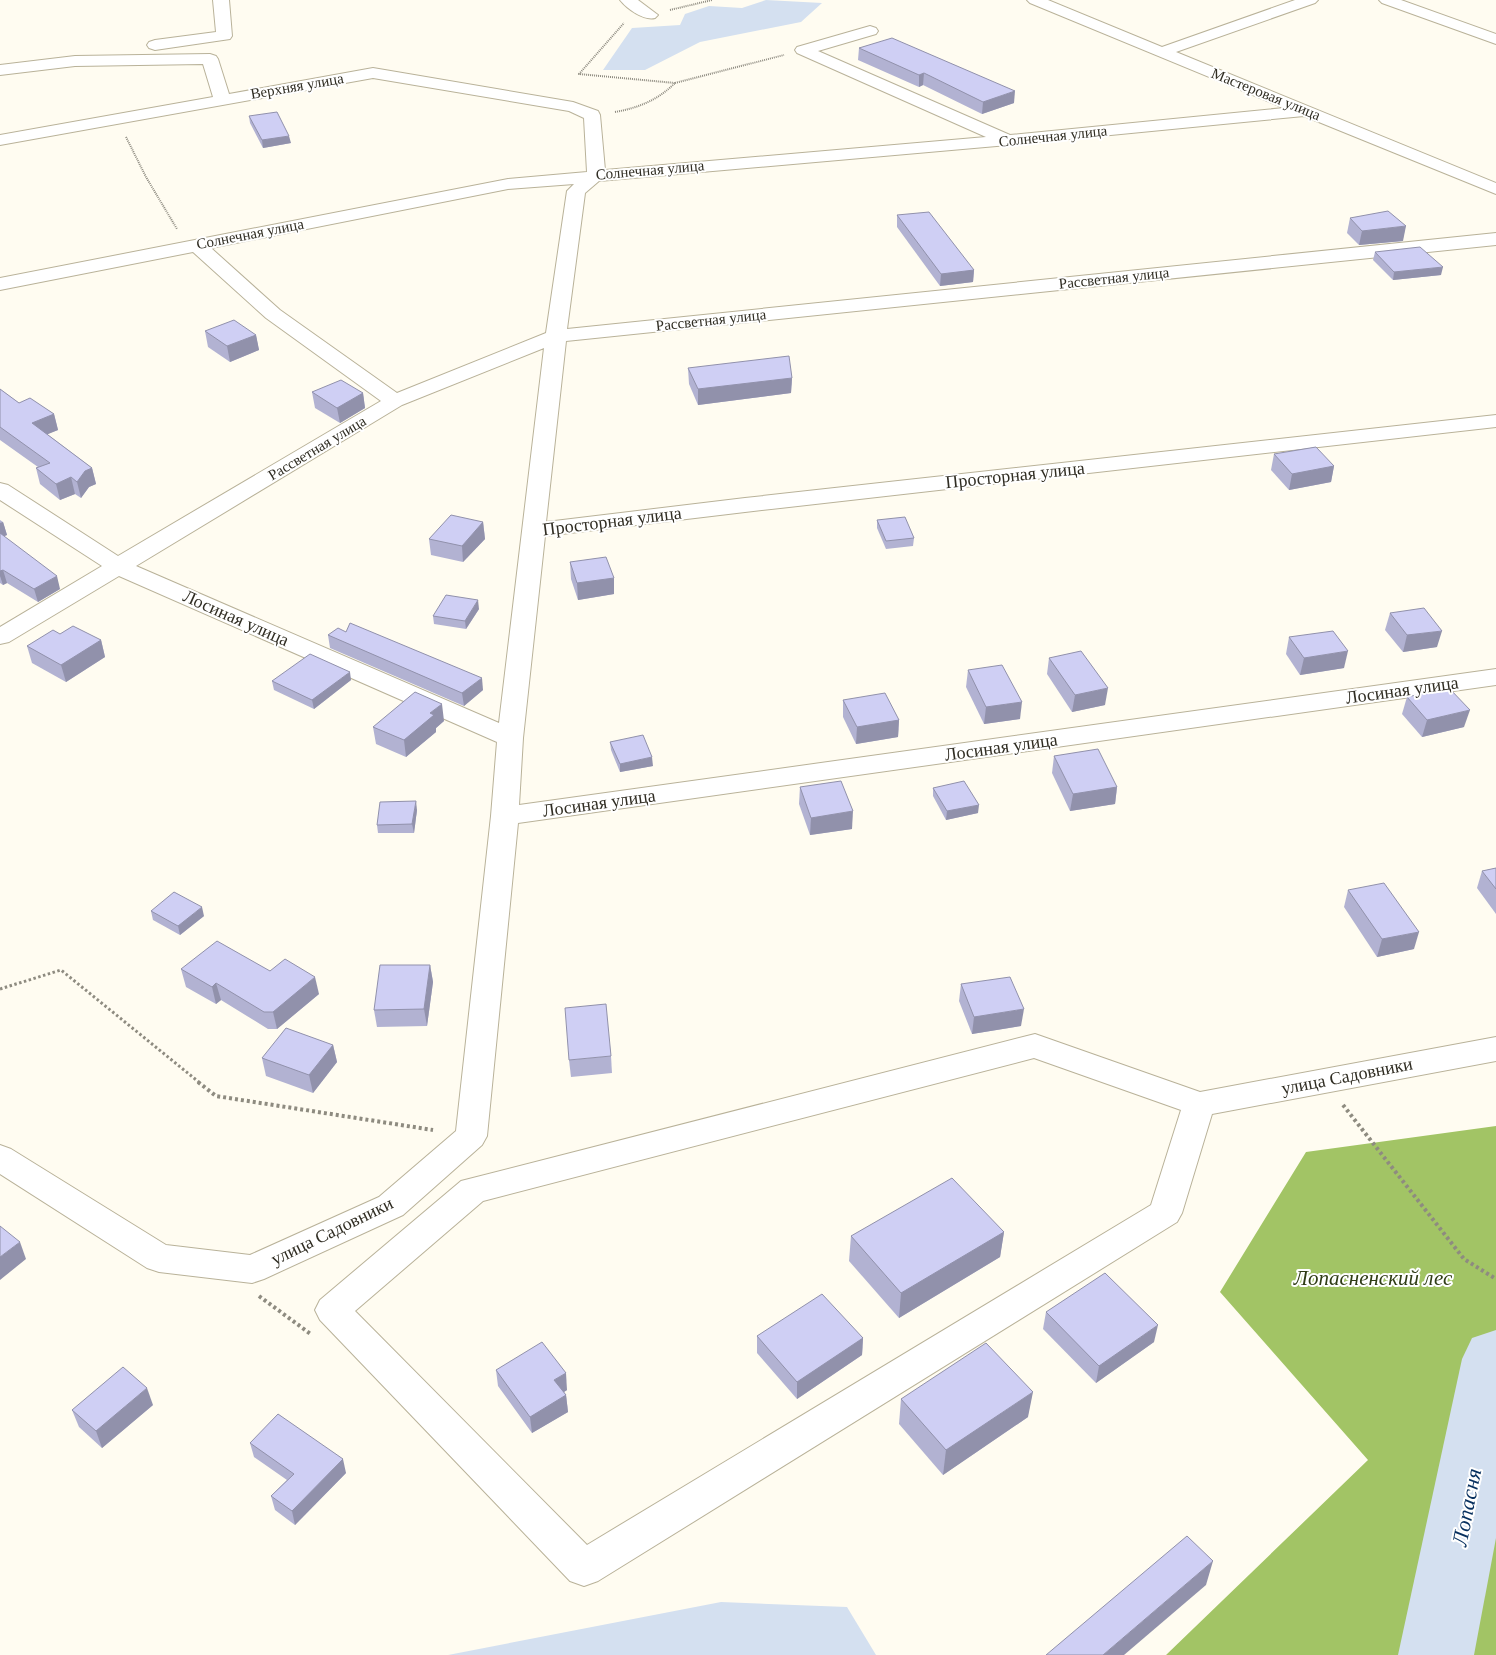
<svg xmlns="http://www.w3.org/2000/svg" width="1496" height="1655" font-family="Georgia,serif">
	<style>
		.forest { fill: #a2c465 }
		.water { fill: #d4e0f0 }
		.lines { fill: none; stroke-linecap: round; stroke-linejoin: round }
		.river { fill: #d4e0f0; fill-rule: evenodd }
		.minor-casing { stroke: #b9b299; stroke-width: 2 }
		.path-far2 { stroke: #8e8b80; stroke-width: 2; stroke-dasharray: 1 1; stroke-linecap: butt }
		.path-far1 { stroke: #8e8b80; stroke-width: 3; stroke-dasharray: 2.5 2.5; stroke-linecap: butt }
		.path { stroke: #8e8b80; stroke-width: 4; stroke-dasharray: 3 3; stroke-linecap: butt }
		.minor { fill: #fff; fill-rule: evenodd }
		.wall { fill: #b2b2d2 }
		.shaded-wall { fill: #9191ab }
		.building { fill: #cfcff4; stroke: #9191ab }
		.labels { text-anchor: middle; stroke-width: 4; stroke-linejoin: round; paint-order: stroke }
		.far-street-label { font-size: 15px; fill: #302d23; stroke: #fff }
		.street-label { font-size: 18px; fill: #302d23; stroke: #fff }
		.near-park-label { font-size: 21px; font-style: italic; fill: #2f3c15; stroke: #fff }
		.near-water-label { font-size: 22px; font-style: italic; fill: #07305f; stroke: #fff }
	</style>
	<rect width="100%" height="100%" fill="#fffcf1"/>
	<path class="forest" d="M 1496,1126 L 1496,1655 L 1166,1655 L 1368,1460 L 1220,1292 L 1306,1152 Z"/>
	<g class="water">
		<path d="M 766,0 L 822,3 L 801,22 L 700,42 L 645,70 L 603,70 L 632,28 L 680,25 L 685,14 L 709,6 L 742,8 Z"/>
		<path d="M 721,1602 L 847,1607 L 876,1655 L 448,1655 Z"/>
	</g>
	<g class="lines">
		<path class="river" d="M 1496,1330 L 1496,1538 L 1474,1655 L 1398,1655 L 1462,1359 L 1472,1338 Z"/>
		<defs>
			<g id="minor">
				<path d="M 213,0 L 229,0 L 232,36 L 230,39 L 155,50 L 149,48 L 147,45 L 149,42 L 155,40 L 216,32 Z"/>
				<path d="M 620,0 L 638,0 L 658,15 L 655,18 C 644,21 627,9 620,0 Z"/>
				<path d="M 1027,0 L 1048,0 L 1162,47 L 1295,0 L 1318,0 L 1315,3 L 1176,52 L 1496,183 L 1496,194 L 1304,116 L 1008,145 L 599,181 L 585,193 L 567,329 L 1496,233 L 1496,245 L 566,341 L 546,522 L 745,498 L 1496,415 L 1496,427 L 745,512 L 545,536 L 523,738 L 519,805 L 1496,669 L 1496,685 L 518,823 L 487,1136 L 482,1145 L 403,1215 L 264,1279 L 252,1283 L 159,1272 L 147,1268 L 0,1174 L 0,1145 L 11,1149 L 166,1245 L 250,1255 L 379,1197 L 456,1131 L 491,816 L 497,742 L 119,576 L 9,642 L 0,644 L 0,627 L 102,566 L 0,500 L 0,483 L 8,485 L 118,556 L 381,401 L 266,318 L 193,252 L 0,290 L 0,278 L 508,179 L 587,172 L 584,118 L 569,111 L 373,78 L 0,145 L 0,135 L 213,97 L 203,64 L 75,66 L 0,75 L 0,65 L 75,56 L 210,54 L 216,56 L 218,59 L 229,94 L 373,68 L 573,102 L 598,111 L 600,115 L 605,170 L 986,137 L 797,53 L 795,50 L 797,47 L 870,26 L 876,28 L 878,31 L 876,34 L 818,51 L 1010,135 L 1284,108 L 1030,3 ZM 574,184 L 567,191 L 546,333 L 397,393 L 280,310 L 211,248 L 508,189 ZM 544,348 L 499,723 L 136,566 L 402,405 Z"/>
				<path d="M 1379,0 L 1401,0 L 1496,34 L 1496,44 L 1382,3 Z"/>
				<path d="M 1035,1034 L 1200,1092 L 1496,1037 L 1496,1061 L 1212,1114 L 1182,1213 L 1177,1222 L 598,1581 L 584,1586 L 570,1581 L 320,1320 L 315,1310 L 320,1300 L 461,1181 ZM 1034,1058 L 1181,1110 L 1151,1205 L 587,1545 L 355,1311 L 483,1201 Z"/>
			</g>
		</defs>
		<use href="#minor" class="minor-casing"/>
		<g class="path-far2">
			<path d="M 670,10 L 712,0"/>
			<path d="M 675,83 L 784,55"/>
			<path d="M 615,112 C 638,108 658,100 675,83 L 579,74 L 624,23"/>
			<path d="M 126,137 L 146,177 L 177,229"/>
		</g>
		<path class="path-far1" d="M 0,989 L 61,970 L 200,1083"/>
		<g class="path">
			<path d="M 198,1082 L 216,1096 L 433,1130"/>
			<path d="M 1343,1105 L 1464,1259 L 1496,1279"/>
			<path d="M 259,1296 L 312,1335"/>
		</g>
		<use href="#minor" class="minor"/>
	</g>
	<g class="wall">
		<path d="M 859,48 L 1014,103 L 982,114 L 923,85 L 919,87 L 858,60 Z"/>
		<path d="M 249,116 L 291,143 L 263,148 L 250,123 Z"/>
		<path d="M 897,215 L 974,270 L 973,282 L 940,286 L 897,227 Z"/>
		<path d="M 1350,218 L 1403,241 L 1359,245 L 1347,233 Z"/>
		<path d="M 1375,252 L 1441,275 L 1393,280 L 1373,260 Z"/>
		<path d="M 205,331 L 256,335 L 259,350 L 230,362 L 208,347 Z"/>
		<path d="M 688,368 L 792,378 L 791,393 L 698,405 L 689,384 Z"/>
		<path d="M 0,389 L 19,403 L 54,414 L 58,430 L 47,434 L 92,468 L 96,484 L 89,487 L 81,498 L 75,494 L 60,500 L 40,484 L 36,468 L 38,467 L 0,440 Z"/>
		<path d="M 312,392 L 363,393 L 365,408 L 340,423 L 315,408 Z"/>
		<path d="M 1274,454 L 1334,466 L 1331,482 L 1289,490 L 1271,470 Z"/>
		<path d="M 0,520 L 3,522 L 7,535 L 4,536 L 60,589 L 38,602 L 7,583 L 3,585 L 0,583 Z"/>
		<path d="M 877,520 L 914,538 L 913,546 L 886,549 L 877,528 Z"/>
		<path d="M 483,522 L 485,539 L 463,562 L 431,555 L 429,539 Z"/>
		<path d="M 570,562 L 614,578 L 614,594 L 578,600 L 571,579 Z"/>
		<path d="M 479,609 L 466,629 L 434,624 L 433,616 Z"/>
		<path d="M 1390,613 L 1437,647 L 1403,652 L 1385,630 Z"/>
		<path d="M 346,632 L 483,690 L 464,706 L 330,648 L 328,635 Z"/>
		<path d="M 60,634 L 101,640 L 105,657 L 66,682 L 32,663 L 27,646 Z"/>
		<path d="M 1289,637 L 1344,668 L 1300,675 L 1286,654 Z"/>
		<path d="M 1049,658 L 1105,705 L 1072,712 L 1047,674 Z"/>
		<path d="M 968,670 L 1020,719 L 984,724 L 966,687 Z"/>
		<path d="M 351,680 L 314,709 L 274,690 L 272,681 Z"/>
		<path d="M 1407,697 L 1464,727 L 1422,737 L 1402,714 Z"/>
		<path d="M 843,700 L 899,720 L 898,737 L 856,744 L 843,717 Z"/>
		<path d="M 444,721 L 436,728 L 436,732 L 406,757 L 376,744 L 373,727 Z"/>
		<path d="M 610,742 L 653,766 L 620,772 L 611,750 Z"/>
		<path d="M 1054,756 L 1117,787 L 1115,804 L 1070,811 L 1052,773 Z"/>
		<path d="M 800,787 L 852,829 L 810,835 L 799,804 Z"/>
		<path d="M 933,788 L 978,813 L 946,820 L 933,796 Z"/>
		<path d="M 417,810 L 414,833 L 378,833 L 377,825 Z"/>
		<path d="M 1496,868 L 1496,914 L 1477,888 L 1482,871 Z"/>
		<path d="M 1348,890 L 1414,949 L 1377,957 L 1344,907 Z"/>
		<path d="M 151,911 L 204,916 L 180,935 L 153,920 Z"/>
		<path d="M 430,965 L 433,982 L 427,1026 L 377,1027 L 374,1010 Z"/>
		<path d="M 181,969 L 270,971 L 319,994 L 277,1029 L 268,1029 L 221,1000 L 216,1004 L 186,987 Z"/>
		<path d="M 961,984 L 1021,1026 L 972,1034 L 959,1001 Z"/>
		<path d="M 333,1045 L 337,1062 L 313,1093 L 266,1076 L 262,1058 Z"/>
		<path d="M 611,1056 L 612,1073 L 571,1077 L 569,1060 Z"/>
		<path d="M 1004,1232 L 1000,1257 L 899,1318 L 849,1261 L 851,1236 Z"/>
		<path d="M 1046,1312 L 1154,1342 L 1096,1383 L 1043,1329 Z"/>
		<path d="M 757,1336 L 863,1338 L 862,1355 L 797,1399 L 757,1353 Z"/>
		<path d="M 496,1370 L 567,1390 L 564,1392 L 566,1395 L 568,1412 L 532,1433 L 498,1386 Z"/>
		<path d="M 901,1399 L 1028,1417 L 943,1475 L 899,1424 Z"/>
		<path d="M 153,1405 L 102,1448 L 79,1427 L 72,1410 Z"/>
		<path d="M 250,1443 L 346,1473 L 295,1525 L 275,1510 L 271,1496 L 287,1480 L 254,1457 Z"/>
	</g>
	<g class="shaded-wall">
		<path d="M 924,73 L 923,85 L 919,87 L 919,75 Z"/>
		<path d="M 1015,91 L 1014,103 L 982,114 L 983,102 Z"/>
		<path d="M 289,136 L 291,143 L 263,148 L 262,140 Z"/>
		<path d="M 1406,226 L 1403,241 L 1359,245 L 1362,231 Z"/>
		<path d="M 1443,267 L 1441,275 L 1393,280 L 1394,272 Z"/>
		<path d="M 974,270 L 973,282 L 940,286 L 941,274 Z"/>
		<path d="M 256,335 L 259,350 L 230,362 L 227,346 Z"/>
		<path d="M 792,378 L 791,393 L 698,405 L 698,389 Z"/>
		<path d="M 363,393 L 365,408 L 340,423 L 337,408 Z"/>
		<path d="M 54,414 L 58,430 L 36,439 L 32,423 Z"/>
		<path d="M 1334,466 L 1331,482 L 1289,490 L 1292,474 Z"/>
		<path d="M 92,468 L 96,484 L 89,487 L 81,498 L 77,482 L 85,471 Z"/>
		<path d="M 71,477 L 75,494 L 60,500 L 56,484 Z"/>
		<path d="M 3,522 L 7,535 L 0,538 L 0,523 Z"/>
		<path d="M 483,522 L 485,539 L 463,562 L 462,546 Z"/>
		<path d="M 3,570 L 7,583 L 3,585 L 0,576 L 0,571 Z"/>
		<path d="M 57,576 L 60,589 L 38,602 L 34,589 Z"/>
		<path d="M 614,578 L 614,594 L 578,600 L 577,583 Z"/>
		<path d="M 478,600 L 479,609 L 466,629 L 465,621 Z"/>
		<path d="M 1442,631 L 1437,647 L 1403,652 L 1407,635 Z"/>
		<path d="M 101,640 L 105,657 L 66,682 L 61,665 Z"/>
		<path d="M 1348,651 L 1344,668 L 1300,675 L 1304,658 Z"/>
		<path d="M 350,672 L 351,680 L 314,709 L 312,700 Z"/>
		<path d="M 482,678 L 483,690 L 464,706 L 462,693 Z"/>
		<path d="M 1108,688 L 1105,705 L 1072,712 L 1075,695 Z"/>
		<path d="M 1022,702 L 1020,719 L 984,724 L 986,707 Z"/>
		<path d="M 442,704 L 444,721 L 436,728 L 436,732 L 406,757 L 404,740 L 430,713 Z"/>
		<path d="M 1470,710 L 1464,727 L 1422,737 L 1427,720 Z"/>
		<path d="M 899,720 L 898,737 L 856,744 L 857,727 Z"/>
		<path d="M 652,757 L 653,766 L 620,772 L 620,764 Z"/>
		<path d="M 1117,787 L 1115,804 L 1070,811 L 1073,794 Z"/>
		<path d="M 416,801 L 417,810 L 414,833 L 412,824 Z"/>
		<path d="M 979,805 L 978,813 L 946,820 L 947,811 Z"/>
		<path d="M 853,811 L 852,829 L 810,835 L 811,818 Z"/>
		<path d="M 202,907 L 204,916 L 180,935 L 178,926 Z"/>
		<path d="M 1419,932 L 1414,949 L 1377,957 L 1382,939 Z"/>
		<path d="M 430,965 L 433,982 L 427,1026 L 424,1009 Z"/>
		<path d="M 315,977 L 319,994 L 277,1029 L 273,1012 Z"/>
		<path d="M 216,983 L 221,1000 L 216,1004 L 212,987 Z"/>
		<path d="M 1024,1009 L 1021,1026 L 972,1034 L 974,1017 Z"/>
		<path d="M 333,1045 L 337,1062 L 313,1093 L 309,1075 Z"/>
		<path d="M 1004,1232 L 1000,1257 L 899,1318 L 901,1293 Z"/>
		<path d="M 20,1242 L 26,1259 L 0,1280 L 0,1257 Z"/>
		<path d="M 1158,1325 L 1154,1342 L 1096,1383 L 1099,1366 Z"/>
		<path d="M 863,1338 L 862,1355 L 797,1399 L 797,1382 Z"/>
		<path d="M 566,1373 L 567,1390 L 556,1397 L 554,1380 Z"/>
		<path d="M 147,1388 L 153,1405 L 102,1448 L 96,1431 Z"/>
		<path d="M 1033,1392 L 1028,1417 L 943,1475 L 946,1450 Z"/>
		<path d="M 566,1395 L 568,1412 L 532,1433 L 530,1417 Z"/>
		<path d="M 343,1459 L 346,1473 L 295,1525 L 292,1511 Z"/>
		<path d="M 1213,1561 L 1206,1585 L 1124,1655 L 1103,1655 Z"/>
	</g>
	<g class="building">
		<path d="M 892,38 L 1015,91 L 983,102 L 924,73 L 919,75 L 859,48 Z"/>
		<path d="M 277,112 L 289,136 L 262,140 L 249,116 Z"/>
		<path d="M 1388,211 L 1406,226 L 1362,231 L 1350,218 Z"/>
		<path d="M 929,212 L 974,270 L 941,274 L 897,215 Z"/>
		<path d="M 1420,247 L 1443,267 L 1394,272 L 1375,252 Z"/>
		<path d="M 234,320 L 256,335 L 227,346 L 205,331 Z"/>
		<path d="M 789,356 L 792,378 L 698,389 L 688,368 Z"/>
		<path d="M 341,380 L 363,393 L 337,408 L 312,392 Z"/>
		<path d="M 0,389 L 19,403 L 30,398 L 54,414 L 32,423 L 92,468 L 85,471 L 77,482 L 71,477 L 56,484 L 36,468 L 50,463 L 0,427 Z"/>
		<path d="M 1316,447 L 1334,466 L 1292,474 L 1274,454 Z"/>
		<path d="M 451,515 L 483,522 L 462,546 L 429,539 Z"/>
		<path d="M 905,517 L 914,538 L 886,541 L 877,520 Z"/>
		<path d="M 0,533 L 57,576 L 34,589 L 3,570 L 0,571 Z"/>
		<path d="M 606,557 L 614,578 L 577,583 L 570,562 Z"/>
		<path d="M 446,595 L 478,600 L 465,621 L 433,616 Z"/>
		<path d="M 1424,608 L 1442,631 L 1407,635 L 1390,613 Z"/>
		<path d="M 350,623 L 482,678 L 462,693 L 328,635 L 338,628 L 346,632 Z"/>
		<path d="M 73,626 L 101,640 L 61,665 L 27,646 L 53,630 L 60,634 Z"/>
		<path d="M 1333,631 L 1348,651 L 1304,658 L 1289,637 Z"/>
		<path d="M 1081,651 L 1108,688 L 1075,695 L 1049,658 Z"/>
		<path d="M 310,654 L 350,672 L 312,700 L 272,681 Z"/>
		<path d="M 1002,665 L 1022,702 L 986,707 L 968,670 Z"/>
		<path d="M 1449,688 L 1470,710 L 1427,720 L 1407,697 Z"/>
		<path d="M 415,692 L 442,704 L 430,713 L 434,715 L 404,740 L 373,727 Z"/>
		<path d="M 885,693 L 899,720 L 857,727 L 843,700 Z"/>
		<path d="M 643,735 L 652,757 L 620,764 L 610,742 Z"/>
		<path d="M 1098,749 L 1117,787 L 1073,794 L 1054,756 Z"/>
		<path d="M 841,781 L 853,811 L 811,818 L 800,787 Z"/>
		<path d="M 964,781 L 979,805 L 947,811 L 933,788 Z"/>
		<path d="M 416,801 L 412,824 L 377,825 L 380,802 Z"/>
		<path d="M 1496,868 L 1496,889 L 1482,871 Z"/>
		<path d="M 1384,883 L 1419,932 L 1382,939 L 1348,890 Z"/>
		<path d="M 174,892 L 202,907 L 178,926 L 151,911 Z"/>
		<path d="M 217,941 L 270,971 L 285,959 L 315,977 L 273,1012 L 264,1012 L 216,983 L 212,987 L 181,969 Z"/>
		<path d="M 380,965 L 430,965 L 424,1009 L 374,1010 Z"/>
		<path d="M 1010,977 L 1024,1009 L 974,1017 L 961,984 Z"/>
		<path d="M 606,1004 L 611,1056 L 569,1060 L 565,1008 Z"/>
		<path d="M 286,1028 L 333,1045 L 309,1075 L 262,1058 Z"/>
		<path d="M 952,1178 L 1004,1232 L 901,1293 L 851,1236 Z"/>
		<path d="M 0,1226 L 20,1242 L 0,1257 Z"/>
		<path d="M 1105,1273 L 1158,1325 L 1099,1366 L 1046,1312 Z"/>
		<path d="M 822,1294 L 863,1338 L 797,1382 L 757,1336 Z"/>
		<path d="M 542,1342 L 566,1373 L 554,1380 L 566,1395 L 530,1417 L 496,1370 Z"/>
		<path d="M 986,1343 L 1033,1392 L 946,1450 L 901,1399 Z"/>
		<path d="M 123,1367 L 147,1388 L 96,1431 L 72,1410 Z"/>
		<path d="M 278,1414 L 343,1459 L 292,1511 L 271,1496 L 294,1474 L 250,1443 Z"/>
		<path d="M 1187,1536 L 1213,1561 L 1103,1655 L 1046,1655 Z"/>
	</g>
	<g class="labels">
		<g class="far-street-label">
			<text transform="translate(297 86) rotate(-10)" y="5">Верхняя улица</text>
			<text transform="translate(1266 94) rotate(22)" y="5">Мастеровая улица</text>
			<text transform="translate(1053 136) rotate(-6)" y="5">Солнечная улица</text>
			<text transform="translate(650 170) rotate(-5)" y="5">Солнечная улица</text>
			<text transform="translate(250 234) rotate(-11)" y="5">Солнечная улица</text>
			<text transform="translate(1114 278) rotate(-6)" y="5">Рассветная улица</text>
			<text transform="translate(711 320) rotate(-6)" y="5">Рассветная улица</text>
			<text transform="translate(317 448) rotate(-31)" y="5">Рассветная улица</text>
		</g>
		<g class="street-label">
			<text transform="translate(1015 475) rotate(-6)" y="6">Просторная улица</text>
			<text transform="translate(612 521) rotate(-7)" y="6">Просторная улица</text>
			<text transform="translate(236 618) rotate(24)" y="6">Лосиная улица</text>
			<text transform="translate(1402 690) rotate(-8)" y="6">Лосиная улица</text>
			<text transform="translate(1001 747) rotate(-8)" y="6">Лосиная улица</text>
			<text transform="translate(599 803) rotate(-8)" y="6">Лосиная улица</text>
			<text transform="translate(1347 1076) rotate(-11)" y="6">улица Садовники</text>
			<text transform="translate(332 1231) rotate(-26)" y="6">улица Садовники</text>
		</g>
		<g class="near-park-label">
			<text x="1373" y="1285">Лопасненский лес</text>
		</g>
		<g class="near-water-label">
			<text transform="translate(1466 1507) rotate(-79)" y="8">Лопасня</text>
		</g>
	</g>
</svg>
